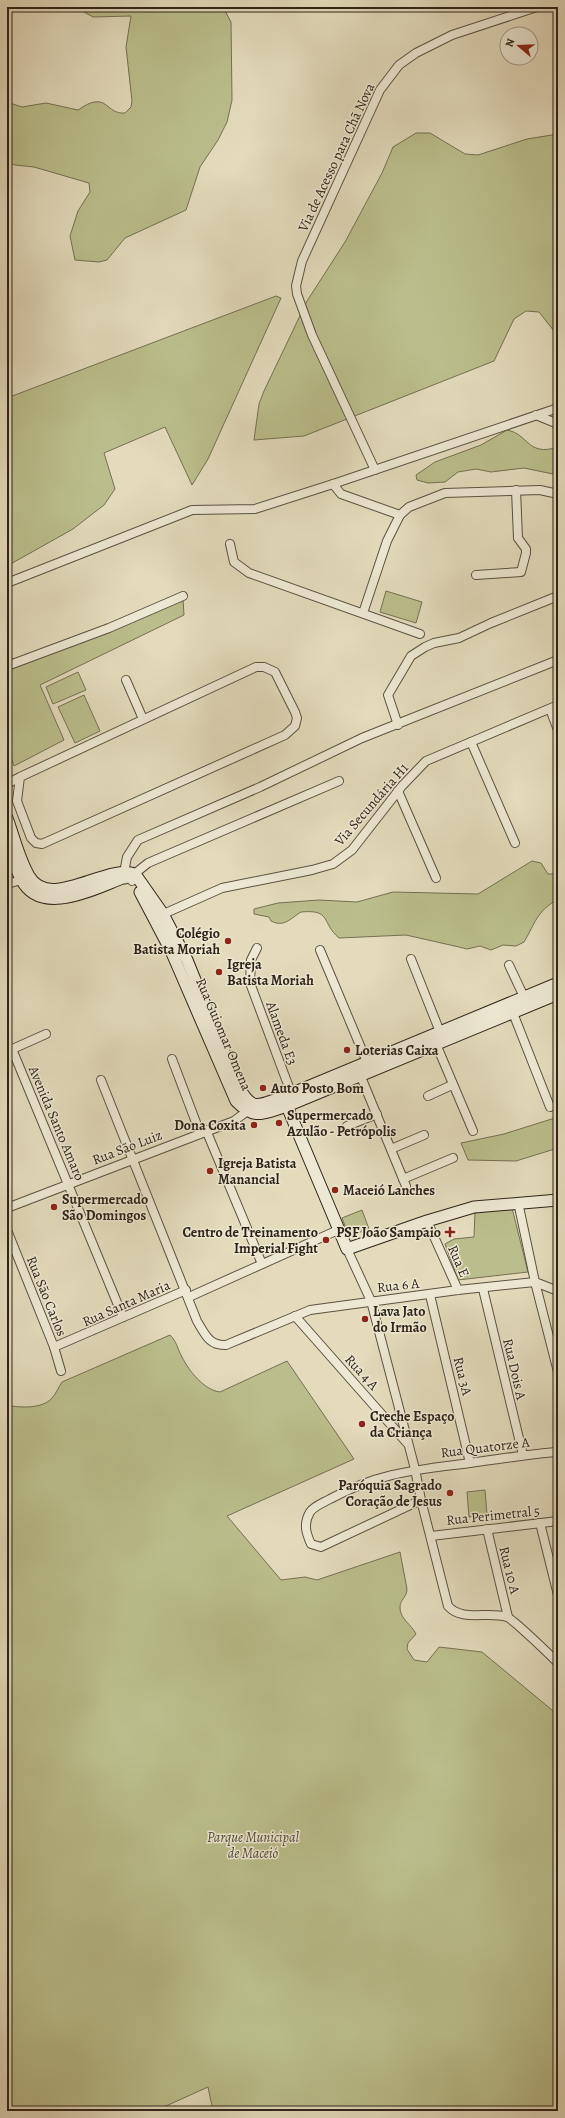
<svg xmlns="http://www.w3.org/2000/svg" width="565" height="2118" font-family="Alegreya,serif">
	<style>
		.green { fill: #babe8c; stroke: #747052 }
		.lines { fill: none; stroke-linecap: round; stroke-linejoin: round }
		.street-casing { stroke: #5b5142; stroke-width: 10 }
		.secondary-casing { stroke: #2e2319; stroke-width: 13 }
		.street { stroke: #ede8d3; stroke-width: 8 }
		.secondary { stroke: #ede8d3; stroke-width: 11 }
		.poi-dot { fill: #8f2418; stroke: #ede8d3; stroke-width: 1.5 }
		.labels { text-anchor: middle; stroke-width: 3; stroke-linejoin: round; paint-order: stroke }
		.street-label { font-size: 14px; fill: #2e2319; stroke: #ede8d3 }
		.poi-label { font-size: 14px; font-weight: bold; fill: #2e2319; stroke: #ede8d3; text-anchor: start }
		.park-label { font-size: 14px; font-style: italic; fill: #514a36; stroke: #ede8d3 }
	</style>
	<rect width="100%" height="100%" fill="#e3dbbc"/>
	<filter id="stains"><feTurbulence type="fractalNoise" baseFrequency=".005" numOctaves="4"/><feColorMatrix values="0 0 0 0 .2 0 0 0 0 .09 0 0 0 0 .02 0 0 0 .5 -.17"/></filter>
	<radialGradient id="worn" r=".72"><stop offset=".6" stop-color="#630" stop-opacity="0"/><stop offset="1" stop-color="#630" stop-opacity=".3"/></radialGradient>
	<g class="green">
		<path d="M 75,7 L 196,7 L 196,10 L 208,7 L 223,7 L 231,22 L 232,100 L 227,122 L 218,140 L 200,167 L 186,210 L 125,238 L 107,260 L 99,262 L 75,260 L 70,236 L 78,211 L 90,192 L 89,183 L 34,167 L 15,165 L 7,162 L 7,102 L 22,107 L 46,103 L 78,110 C 108,89 105,115 125,113 L 131,107 L 132,101 L 126,47 L 131,16 L 93,17 Z"/>
		<path d="M 416,133 L 430,133 L 465,154 L 478,155 L 527,139 L 558,134 L 558,336 L 539,312 L 526,311 L 514,319 L 494,361 L 304,436 L 254,440 L 259,404 L 264,391 L 307,301 L 345,242 L 382,173 L 393,147 Z"/>
		<path d="M 276,296 L 281,298 L 208,459 L 192,485 L 165,427 L 104,453 L 115,489 L 104,505 L 73,529 L 7,566 L 7,398 Z"/>
		<path d="M 507,430 C 529,434 527,457 558,447 L 558,475 L 524,468 L 491,472 L 476,469 L 458,472 L 445,482 L 428,483 L 417,480 L 416,475 L 435,462 L 481,445 Z"/>
		<path d="M 386,591 L 422,602 L 416,623 L 380,612 Z"/>
		<path d="M 183,599 L 184,615 L 40,685 L 64,740 L 14,766 L 7,746 L 7,671 Z"/>
		<path d="M 78,672 L 86,690 L 53,704 L 46,687 Z"/>
		<path d="M 84,695 L 100,731 L 75,743 L 58,707 Z"/>
		<path d="M 532,861 L 541,863 L 548,874 L 552,874 L 558,871 L 558,899 C 536,912 536,922 524,942 L 516,946 L 503,945 L 491,950 L 480,946 L 467,949 L 459,947 L 406,935 L 339,938 C 321,923 332,909 301,912 C 291,918 284,928 271,921 L 269,917 L 254,914 L 254,909 L 278,903 L 319,900 L 357,902 L 393,892 L 478,894 Z"/>
		<path d="M 558,1117 L 558,1148 L 516,1161 L 468,1160 L 461,1143 L 504,1134 Z"/>
		<path d="M 512,1208 L 528,1272 L 458,1280 L 445,1244 L 454,1239 L 474,1237 L 475,1213 Z"/>
		<path d="M 362,1210 L 369,1229 L 349,1236 L 342,1218 Z"/>
		<path d="M 170,1335 C 177,1342 177,1348 182,1357 C 189,1371 204,1390 220,1392 L 287,1361 L 354,1459 L 227,1516 L 281,1580 L 305,1577 L 317,1580 L 400,1552 L 407,1589 C 407,1597 400,1600 400,1607 C 399,1618 412,1625 416,1634 L 408,1643 L 407,1649 L 414,1660 L 427,1662 L 439,1647 L 482,1652 L 558,1715 L 558,2111 L 213,2111 L 208,2087 L 155,2111 L 7,2111 L 7,1405 C 19,1408 43,1409 52,1398 C 56,1394 58,1388 62,1382 Z"/>
		<path d="M 485,1490 L 487,1515 L 469,1517 L 467,1492 Z"/>
	</g>
	<g class="lines">
		<defs>
			<g id="street">
				<path d="M 536,415 L 558,424"/>
				<path d="M 375,470 L 312,335 L 297,294 L 296,286 L 302,261 L 380,90 L 399,65 L 416,53 L 452,35 L 537,7"/>
				<path d="M 333,484 L 341,494 L 400,515"/>
				<path d="M 230,544 L 234,562 L 249,573 L 420,634"/>
				<path d="M 476,575 L 521,572 L 526,553 L 526,549 L 518,538 L 516,490"/>
				<path d="M 7,583 L 192,510 L 255,509 L 333,484 L 558,408"/>
				<path d="M 363,613 L 387,541 L 400,515 L 409,507 L 445,493 L 540,490 L 558,494"/>
				<path d="M 7,666 L 109,628 L 183,596"/>
				<path d="M 126,680 L 143,719"/>
				<path d="M 550,709 L 558,730"/>
				<path d="M 398,725 L 388,695 L 411,656 L 425,647 L 434,643 L 459,638 L 491,623 L 558,596"/>
				<path d="M 471,742 L 515,843"/>
				<path d="M 7,784 L 20,777 L 256,667 L 264,667 L 275,672 L 295,712 L 297,718 L 295,726 L 285,735 L 42,844 L 36,843 L 31,838 L 17,801 L 20,777"/>
				<path d="M 398,791 L 436,878"/>
				<path d="M 123,878 L 127,857 L 138,840 L 260,787 L 362,738 L 558,660"/>
				<path d="M 132,881 L 138,871 L 148,863 L 339,781"/>
				<path d="M 7,884 L 25,879"/>
				<path d="M 159,916 L 222,888 L 312,870 L 333,864 L 352,850 L 402,786 L 426,761 L 558,705"/>
				<path d="M 257,948 L 251,960 L 250,983 L 293,1098"/>
				<path d="M 320,950 L 369,1067"/>
				<path d="M 411,959 L 440,1032"/>
				<path d="M 509,965 L 524,997"/>
				<path d="M 513,1013 L 550,1107"/>
				<path d="M 436,1044 L 473,1131"/>
				<path d="M 12,1049 L 123,1317"/>
				<path d="M 8,1051 L 46,1034"/>
				<path d="M 172,1059 L 200,1133"/>
				<path d="M 359,1072 L 406,1186"/>
				<path d="M 101,1080 L 197,1321 C 205,1334 209,1346 226,1345 L 310,1310 L 458,1290 L 535,1282 L 558,1291"/>
				<path d="M 428,1096 L 452,1085"/>
				<path d="M 347,1126 L 377,1114"/>
				<path d="M 206,1130 L 262,1264"/>
				<path d="M 391,1149 L 424,1135"/>
				<path d="M 403,1179 L 453,1158"/>
				<path d="M 518,1202 L 535,1282 L 558,1372"/>
				<path d="M 7,1208 L 234,1121 L 246,1112 L 249,1106"/>
				<path d="M 427,1221 L 458,1290"/>
				<path d="M 7,1230 L 54,1347 L 61,1371"/>
				<path d="M 347,1249 L 371,1301 L 415,1469 L 421,1500 L 448,1606 C 462,1622 488,1611 507,1617 C 513,1619 551,1656 558,1663"/>
				<path d="M 483,1289 L 523,1455"/>
				<path d="M 430,1295 L 470,1463"/>
				<path d="M 189,1297 L 338,1230"/>
				<path d="M 295,1316 L 407,1443"/>
				<path d="M 54,1347 L 186,1290"/>
				<path d="M 421,1500 L 321,1547 L 311,1544 C 306,1533 303,1524 310,1512 C 314,1506 323,1503 330,1499 C 380,1472 416,1470 470,1463 C 500,1459 529,1454 558,1452"/>
				<path d="M 540,1523 L 558,1595"/>
				<path d="M 487,1529 L 508,1617"/>
				<path d="M 431,1536 L 558,1521"/>
			</g>
			<g id="secondary">
				<path d="M 7,818 C 14,837 19,859 29,876 C 49,912 107,863 135,874 L 163,914 L 187,960 L 238,1086 C 253,1113 258,1105 283,1097 L 558,983"/>
				<path d="M 7,841 C 12,854 15,868 21,879 C 41,918 95,888 123,878 L 125,878"/>
				<path d="M 140,892 L 172,953 L 236,1101 C 255,1121 263,1113 287,1106 L 558,994"/>
				<path d="M 284,1099 L 347,1249 L 427,1221 L 474,1207 L 558,1200"/>
			</g>
		</defs>
		<use href="#street" class="street-casing"/>
		<use href="#secondary" class="secondary-casing"/>
		<use href="#street" class="street"/>
		<use href="#secondary" class="secondary"/>
	</g>
	<g class="poi-dot">
		<circle cx="228" cy="941" r="4"/>
		<circle cx="219" cy="972" r="4"/>
		<circle cx="347" cy="1050" r="4"/>
		<circle cx="263" cy="1088" r="4"/>
		<circle cx="279" cy="1123" r="4"/>
		<circle cx="254" cy="1125" r="4"/>
		<circle cx="210" cy="1171" r="4"/>
		<circle cx="335" cy="1190" r="4"/>
		<circle cx="54" cy="1207" r="4"/>
		<path d="M448 1226h4v4h4v4h-4v4h-4v-4h-4v-4h4z"/>
		<circle cx="326" cy="1240" r="4"/>
		<circle cx="365" cy="1319" r="4"/>
		<circle cx="362" cy="1424" r="4"/>
		<circle cx="450" cy="1493" r="4"/>
	</g>
	<g class="labels">
		<g class="street-label">
			<text transform="translate(336 157) rotate(-65)" y="5">Via de Acesso para Chã Nova</text>
			<text transform="translate(371 804) rotate(-49)" y="5">Via Secundária H1</text>
			<text transform="translate(282 1033) rotate(70)" y="5">Alameda E3</text>
			<text transform="translate(224 1034) rotate(67)" y="5">Rua Guiomar Omena</text>
			<text transform="translate(57 1123) rotate(67)" y="5">Avenida Santo Amaro</text>
			<text transform="translate(127 1147) rotate(-21)" y="5">Rua São Luiz</text>
			<text transform="translate(459 1261) rotate(66)" y="5">Rua E</text>
			<text transform="translate(398 1285) rotate(-6)" y="5">Rua 6 A</text>
			<text transform="translate(47 1296) rotate(68)" y="5">Rua São Carlos</text>
			<text transform="translate(126 1303) rotate(-24)" y="5">Rua Santa Maria</text>
			<text transform="translate(515 1369) rotate(77)" y="5">Rua Dois A</text>
			<text transform="translate(362 1372) rotate(48)" y="5">Rua 4 A</text>
			<text transform="translate(463 1376) rotate(76)" y="5">Rua 3A</text>
			<text transform="translate(485 1447) rotate(-7)" y="5">Rua Quatorze A</text>
			<text transform="translate(493 1515) rotate(-6)" y="5">Rua Perimetral 5</text>
			<text transform="translate(510 1570) rotate(76)" y="5">Rua 10 A</text>
		</g>
		<g class="poi-label">
			<text x="220" y="938" text-anchor="end">Colégio<tspan x="220" dy="16">Batista Moriah</tspan></text>
			<text x="227" y="969">Igreja<tspan x="227" dy="16">Batista Moriah</tspan></text>
			<text x="355" y="1055">Loterias Caixa</text>
			<text x="271" y="1093">Auto Posto Bom</text>
			<text x="287" y="1120">Supermercado<tspan x="287" dy="16">Azulão - Petrópolis</tspan></text>
			<text x="246" y="1130" text-anchor="end">Dona Coxita</text>
			<text x="218" y="1168">Igreja Batista<tspan x="218" dy="16">Manancial</tspan></text>
			<text x="343" y="1195">Maceió Lanches</text>
			<text x="62" y="1204">Supermercado<tspan x="62" dy="16">São Domingos</tspan></text>
			<text x="318" y="1237" text-anchor="end">Centro de Treinamento<tspan x="318" dy="16">Imperial Fight</tspan></text>
			<text x="441" y="1237" text-anchor="end">PSF João Sampaio</text>
			<text x="373" y="1316">Lava Jato<tspan x="373" dy="16">do Irmão</tspan></text>
			<text x="370" y="1421">Creche Espaço<tspan x="370" dy="16">da Criança</tspan></text>
			<text x="442" y="1490" text-anchor="end">Paróquia Sagrado<tspan x="442" dy="16">Coração de Jesus</tspan></text>
		</g>
		<g class="park-label">
			<text x="253" y="1842">Parque Municipal<tspan x="253" dy="16">de Maceió</tspan></text>
		</g>
	</g>
	<rect width="565" height="2118" fill="none" stroke="#e3dbbc" stroke-width="24"/>
	<rect x="8" y="8" width="549" height="2102" fill="none" stroke="#2e2319" stroke-width="2"/>
	<rect x="12" y="12" width="541" height="2094" fill="none" stroke="#2e2319"/>
	<g transform="translate(519 46) rotate(289)"><circle r="19" fill="#ede8d3" stroke="#a19989"/>
	<path d="M0-3L7 15L0 10L-7 15Z" fill="#8f2418"/>
	<text y="-6" font-size="11" font-weight="bold" text-anchor="middle" fill="#2e2319">N</text>
	</g>
	<rect width="100%" height="100%" filter="url(#stains)"/>
	<rect width="100%" height="100%" fill="url(#worn)"/>
</svg>
